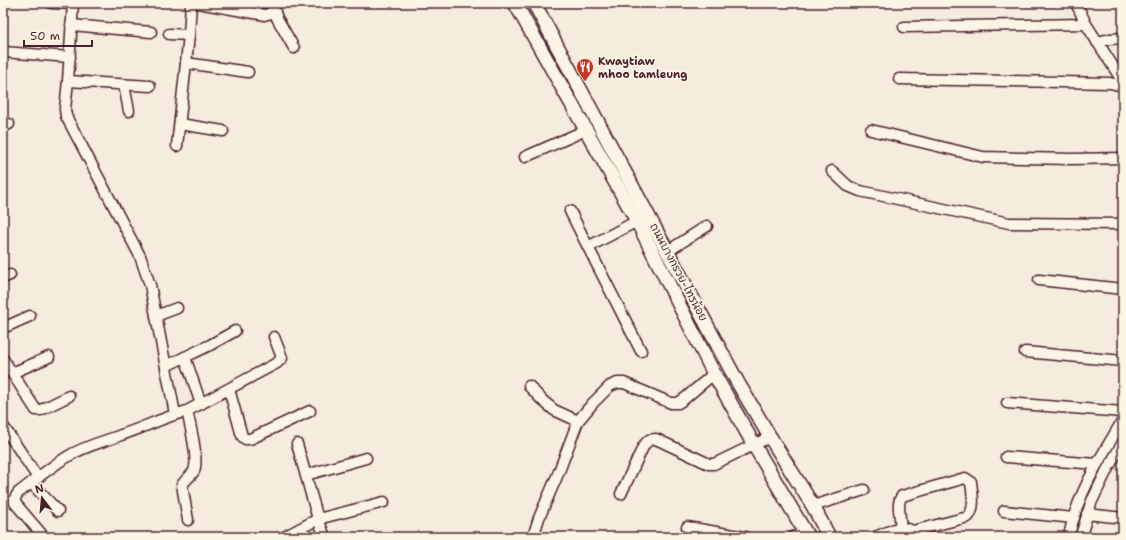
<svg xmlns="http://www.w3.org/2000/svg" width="1126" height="540" font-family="'Shantell Sans','Playpen Sans Thai',sans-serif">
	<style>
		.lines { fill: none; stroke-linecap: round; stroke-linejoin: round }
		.minor-casing { stroke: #4a1f2b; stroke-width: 13 }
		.major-casing { stroke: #4a1f2b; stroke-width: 16 }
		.minor { stroke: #fcf5e5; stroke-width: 10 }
		.major { stroke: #fcf5e5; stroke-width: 13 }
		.labels { text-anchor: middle; stroke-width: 3.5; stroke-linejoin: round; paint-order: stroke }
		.poi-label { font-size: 11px; font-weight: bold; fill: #4a1f2b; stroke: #fcf5e5; text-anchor: start }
		.street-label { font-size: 11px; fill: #4a1f2b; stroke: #fcf5e5 }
	</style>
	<rect width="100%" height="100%" fill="#f5ecde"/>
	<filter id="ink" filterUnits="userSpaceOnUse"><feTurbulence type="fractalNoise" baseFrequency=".025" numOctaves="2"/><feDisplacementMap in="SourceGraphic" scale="8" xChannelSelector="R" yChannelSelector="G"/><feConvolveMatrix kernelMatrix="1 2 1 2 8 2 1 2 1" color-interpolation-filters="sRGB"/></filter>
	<g filter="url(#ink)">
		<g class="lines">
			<defs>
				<g id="minor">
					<path d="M 51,3 L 73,4"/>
					<path d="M 73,3 L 68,81 L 65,109 L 66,116 L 140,256 L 150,285 L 175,414"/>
					<path d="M 198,3 L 260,14 L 264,15 L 275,12"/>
					<path d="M 271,3 L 277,18 L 294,48"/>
					<path d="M 1076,3 L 1086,24 L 1123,82"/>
					<path d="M 71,25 L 151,32"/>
					<path d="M 904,27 L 1086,24"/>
					<path d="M 169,34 L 189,35"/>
					<path d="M 1097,42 L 1110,39 L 1123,38"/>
					<path d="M 3,52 L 70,57"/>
					<path d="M 186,63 L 248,72"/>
					<path d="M 899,79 L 1110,83 L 1123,86"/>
					<path d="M 68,81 L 150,86"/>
					<path d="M 124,85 L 129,111"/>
					<path d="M 180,124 L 223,131"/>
					<path d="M 3,126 L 9,124"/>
					<path d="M 871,130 L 983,157 L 1072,159 L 1123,158"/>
					<path d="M 177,146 L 189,35 L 191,3"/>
					<path d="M 525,157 L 586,130"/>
					<path d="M 832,171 L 848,186 L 860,191 L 1009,223 L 1123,224"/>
					<path d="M 570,211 L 588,247"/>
					<path d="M 637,221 L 588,247 L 641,351"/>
					<path d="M 668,251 L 707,226"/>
					<path d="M 3,278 L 10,275"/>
					<path d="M 1039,280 L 1123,289"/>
					<path d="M 156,316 L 177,308"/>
					<path d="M 3,328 L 30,316"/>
					<path d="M 1025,352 L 1123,361"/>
					<path d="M 185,357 L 201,404"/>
					<path d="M 3,359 L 36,410 L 41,410 L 69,396"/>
					<path d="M 166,366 L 210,345 L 235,331"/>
					<path d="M 12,373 L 49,357"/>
					<path d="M 529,386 L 542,400 L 554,410 L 578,421"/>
					<path d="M 229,389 L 242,436 L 245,439 L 250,439 L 310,411"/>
					<path d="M 1007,403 L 1123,412"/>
					<path d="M 187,411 C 190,425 199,458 194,471 C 192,475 185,480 182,485 L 188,520"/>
					<path d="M 3,426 L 14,442 L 38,478"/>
					<path d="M 297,444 L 318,519 L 325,537"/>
					<path d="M 1006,457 L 1097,464"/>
					<path d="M 306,475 L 366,458"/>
					<path d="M 31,483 L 58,511"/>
					<path d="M 621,494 L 644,445 L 649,440 L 656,439 L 709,464 L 714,464 L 770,437"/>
					<path d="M 813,506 L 864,490"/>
					<path d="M 1004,511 L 1074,518"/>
					<path d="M 1087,514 L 1123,518"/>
					<path d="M 687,527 L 745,537"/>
					<path d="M 44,537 L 15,503 L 15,498 L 18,493 C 34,481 50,467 67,457 C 84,446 103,442 121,435 C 143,428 164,417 187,411 L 277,363 L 282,358 L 281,355 L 274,337"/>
					<path d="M 284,537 L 318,519 L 384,502"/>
					<path d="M 533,537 L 539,518 L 558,474 L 578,421 L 593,403 L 610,386 L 617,383 L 624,383 L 671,403 L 678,403 L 684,399 L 710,377 L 713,372"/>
					<path d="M 793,537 L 806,532"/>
					<path d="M 875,537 L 900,527 L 914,531 L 917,530 L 968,517 C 976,508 972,492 971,482 L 965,478 L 902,496 C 895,505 902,517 900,527"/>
					<path d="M 1069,537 C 1070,529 1073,521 1075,513 C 1086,480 1105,450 1123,420"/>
					<path d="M 1081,537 L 1082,532 L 1091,503 L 1107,470 L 1123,442"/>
				</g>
				<g id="major">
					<path d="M 515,3 L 637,221 L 713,372 L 754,445 L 808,537"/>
					<path d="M 534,3 L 738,383 L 770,437 L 813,506 L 829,537"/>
				</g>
			</defs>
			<use href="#minor" class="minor-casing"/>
			<use href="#major" class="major-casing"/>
			<use href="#minor" class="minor"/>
			<use href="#major" class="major"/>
		</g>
	</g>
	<defs>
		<symbol id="restaurant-pin" viewBox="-11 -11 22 30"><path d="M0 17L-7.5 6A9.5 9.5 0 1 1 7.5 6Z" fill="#c8321e" stroke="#fcf5e5"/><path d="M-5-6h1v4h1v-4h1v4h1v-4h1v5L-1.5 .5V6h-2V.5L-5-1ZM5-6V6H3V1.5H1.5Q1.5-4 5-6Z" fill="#fff"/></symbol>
	</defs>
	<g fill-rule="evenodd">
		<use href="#restaurant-pin" x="575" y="57" width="20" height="27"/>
	</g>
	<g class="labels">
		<g class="poi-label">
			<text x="598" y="65">Kwaytiaw<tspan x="598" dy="13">mhoo tamleung</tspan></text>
		</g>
		<g class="street-label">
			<text transform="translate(679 272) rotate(62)" y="4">ถนนบางกรวย-ไทรน้อย</text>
		</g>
	</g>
	<rect width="1126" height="540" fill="none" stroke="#fcf5e5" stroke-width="16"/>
	<rect x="8" y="8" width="1110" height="524" fill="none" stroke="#4a1f2b" stroke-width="1.5" filter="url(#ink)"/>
	<g transform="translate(42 498) rotate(344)" stroke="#fcf5e5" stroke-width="3" paint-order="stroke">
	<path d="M0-3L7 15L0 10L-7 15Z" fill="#4a1f2b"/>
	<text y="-6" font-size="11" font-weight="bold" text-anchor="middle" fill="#4a1f2b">N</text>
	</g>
	<path d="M24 40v6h68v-6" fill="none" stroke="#4a1f2b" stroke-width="2"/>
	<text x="30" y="40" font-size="12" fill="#4a1f2b" stroke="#fcf5e5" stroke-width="3" paint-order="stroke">50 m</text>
</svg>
